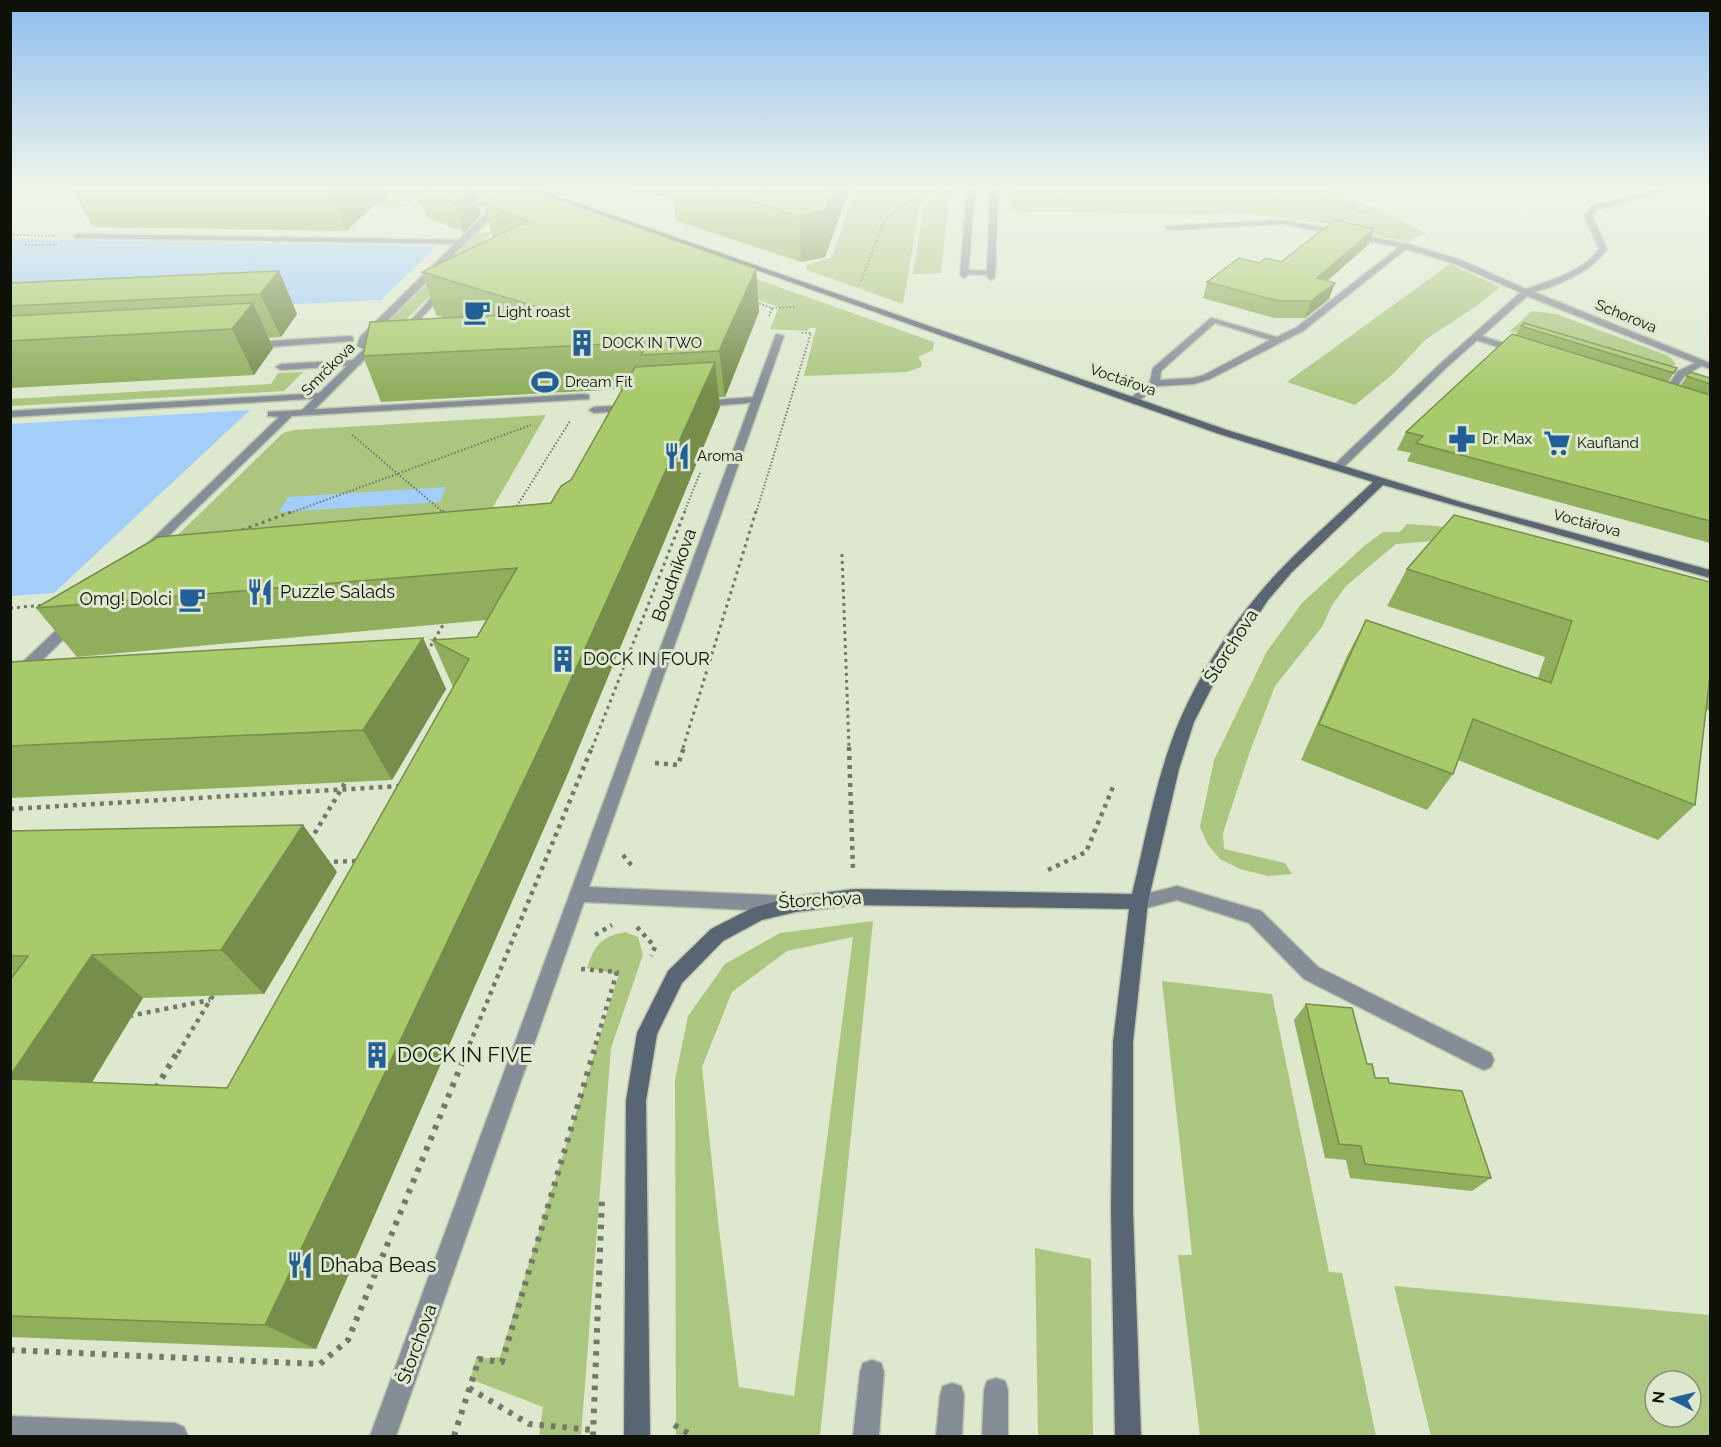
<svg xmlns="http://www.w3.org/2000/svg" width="1721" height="1447" font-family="Raleway,sans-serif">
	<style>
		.green { fill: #acc680; fill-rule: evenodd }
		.water { fill: #a3cef9 }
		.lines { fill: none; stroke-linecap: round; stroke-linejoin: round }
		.service-casing { stroke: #bcc6ae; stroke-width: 3 }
		.pedestrian-casing { stroke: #bcc6ae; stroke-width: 3 }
		.minor-casing { stroke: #bcc6ae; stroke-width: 3 }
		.secondary-casing { stroke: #bcc6ae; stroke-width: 3 }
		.path-far3 { stroke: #727968; stroke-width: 2; stroke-dasharray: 1.5 2; stroke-linecap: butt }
		.path-far2 { stroke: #727968; stroke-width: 3; stroke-dasharray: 3 4; stroke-linecap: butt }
		.path-far1 { stroke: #727968; stroke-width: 4.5; stroke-dasharray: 4 5; stroke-linecap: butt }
		.path { stroke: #727968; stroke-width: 6; stroke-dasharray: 4.5 7; stroke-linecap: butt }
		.service { fill: #858e97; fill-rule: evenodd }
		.pedestrian { fill: #858e97; fill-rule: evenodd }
		.minor { fill: #858e97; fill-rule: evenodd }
		.secondary { fill: #596572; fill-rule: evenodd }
		.wall { fill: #90ae5c }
		.shaded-wall { fill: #768d4b }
		.building { fill: #a8ca6b; stroke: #768d4b; stroke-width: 1.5 }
		.labels { text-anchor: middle; stroke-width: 6; stroke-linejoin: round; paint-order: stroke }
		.far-poi-label { font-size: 15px; fill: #0d1108; stroke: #dde8ce; text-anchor: start }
		.far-street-label { font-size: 15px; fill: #0d1108; stroke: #dde8ce }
		.street-label { font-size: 18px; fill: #0d1108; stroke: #dde8ce }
		.poi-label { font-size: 18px; fill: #0d1108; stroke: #dde8ce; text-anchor: start }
		.near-poi-label { font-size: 21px; fill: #0d1108; stroke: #dde8ce; text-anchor: start }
	</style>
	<rect width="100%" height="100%" fill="#dde8ce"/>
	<g class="green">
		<path d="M 395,190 L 499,190 L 489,200 L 413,200 L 407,206 L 344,205 L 348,194 L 389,194 Z"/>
		<path d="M 855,190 L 935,190 L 920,204 L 903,304 L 807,270 L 806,265 L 832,257 Z"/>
		<path d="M 941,190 L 950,190 L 941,273 L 913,274 L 924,205 Z"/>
		<path d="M 1011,190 L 1325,190 L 1377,209 L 1426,233 L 1406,242 L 1329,224 L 1235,212 L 1207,215 L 1011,211 Z"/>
		<path d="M 525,216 L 635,236 L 934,342 L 933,350 L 918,357 L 922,363 L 921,367 L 907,372 L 804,376 L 816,328 L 809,328 L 808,331 L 770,329 L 779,307 Z"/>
		<path d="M 489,232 L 491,234 L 388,338 L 372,338 L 478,233 Z"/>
		<path d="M 1450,264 L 1500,287 L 1475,307 L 1425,340 L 1393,374 L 1355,405 L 1287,382 Z"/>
		<path d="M 1532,311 L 1556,314 L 1669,356 L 1676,364 L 1652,374 L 1510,331 Z"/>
		<path d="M 303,372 L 284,391 L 11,406 L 11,399 L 271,384 L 278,373 Z"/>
		<path d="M 546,415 L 478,533 L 152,560 L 283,433 L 294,430 Z"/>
		<path d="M 1407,524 L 1438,526 L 1654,584 L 1433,541 L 1396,544 L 1346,586 L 1332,605 L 1322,627 L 1275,686 L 1250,751 L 1223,833 L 1224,849 L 1285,863 L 1292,874 L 1268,876 L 1240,869 L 1220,859 L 1208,845 L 1200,827 L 1214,760 L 1267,651 L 1302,603 L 1363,547 L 1383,532 L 1400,532 Z"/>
		<path d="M 873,921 L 820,1436 L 676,1436 L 675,1080 L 688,1016 L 725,964 L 780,933 ZM 853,937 L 794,1396 L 739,1387 L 718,1221 L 702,1067 L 732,992 L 787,951 Z"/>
		<path d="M 625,932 L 638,937 L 643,955 L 611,1048 L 581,1436 L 539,1436 L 543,1407 L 470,1379 L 476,1359 L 500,1357 L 619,974 L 587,968 C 596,944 599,938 625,932 Z"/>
		<path d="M 1162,981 L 1272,994 L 1329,1272 L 1342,1273 L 1376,1436 L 1200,1436 L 1178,1255 L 1192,1255 Z"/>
		<path d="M 1035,1248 L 1091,1259 L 1093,1436 L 1038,1436 Z"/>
		<path d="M 1394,1286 L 1710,1315 L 1710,1436 L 1431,1436 ZM 1655,1381 L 1691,1381 L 1691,1417 L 1655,1417 Z"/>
	</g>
	<g class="water">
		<path d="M 11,239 L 437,246 L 381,300 L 11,318 Z"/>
		<path d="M 250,410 L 54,593 L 11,596 L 11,424 Z"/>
		<path d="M 446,487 L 440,502 L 279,512 L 288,497 Z"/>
	</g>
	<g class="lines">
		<defs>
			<g id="service">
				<path d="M 1657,190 L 1668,190 L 1598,210 L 1592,215 L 1607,249 C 1589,275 1555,286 1526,295 L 1455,264 L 1406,249 L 1303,331 L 1210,379 L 1194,384 L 1158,386 L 1136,403 L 1127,401 L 1150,382 L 1153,368 L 1211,318 L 1277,337 L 1297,327 L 1399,247 L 1283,224 L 1169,230 L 1165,228 L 1166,226 L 1283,220 L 1408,244 L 1461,260 L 1526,289 C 1551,280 1583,272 1599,249 L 1584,215 L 1592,206 ZM 1215,323 L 1270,340 L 1204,375 L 1193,378 L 1160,380 L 1161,371 Z"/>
				<path d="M 417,201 L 501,202 L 505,204 L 501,206 L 420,205 Z"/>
				<path d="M 78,234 L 463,240 L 467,242 L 463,244 L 75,238 L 74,236 Z"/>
				<path d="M 965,270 L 991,271 L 995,273 L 991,275 L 962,274 L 961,272 Z"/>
				<path d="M 1476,334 L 1522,349 L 1524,351 L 1519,354 L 1473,339 L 1471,337 Z"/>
				<path d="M 350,336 L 353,337 L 353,341 L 253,348 L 248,345 L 253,342 Z"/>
				<path d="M 356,360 L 361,363 L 359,365 L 281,370 L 276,367 L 281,364 Z"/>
				<path d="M 1699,361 L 1707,363 L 1685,375 L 1669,399 L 1661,399 L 1660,397 L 1678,371 Z"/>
				<path d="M 321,393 L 326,396 L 325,398 L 10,417 L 10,411 Z"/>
				<path d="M 1177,886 L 1261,911 L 1318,967 L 1491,1053 L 1494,1060 L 1491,1067 L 1484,1070 L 1477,1067 L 1304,979 L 1249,923 L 1177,900 L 1139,910 L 1133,907 L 1130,902 L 1133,897 Z"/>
				<path d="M 996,1378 L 1005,1381 L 1008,1390 L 1008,1436 L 982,1436 L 984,1390 L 987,1381 Z"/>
			</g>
			<g id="pedestrian">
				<path d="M 585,394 L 589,395 L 589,399 L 292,416 L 150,554 L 142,554 L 140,551 L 279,417 L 268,416 L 268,412 Z"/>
				<path d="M 756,397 L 761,400 L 760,402 L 699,407 L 694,404 L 699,401 Z"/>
				<path d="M 631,405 L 636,408 L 635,410 L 594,413 L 589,410 L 594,407 Z"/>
				<path d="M 73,618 L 78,619 L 80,622 L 78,625 L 15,687 L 10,688 L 10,674 L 68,619 Z"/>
			</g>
			<g id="minor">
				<path d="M 522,190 L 532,190 L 514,198 L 498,211 L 368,340 L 367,344 C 395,346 425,304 442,285 L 448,285 L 448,289 L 411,329 L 388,345 L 374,350 L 310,414 L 302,414 L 302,410 L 364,349 L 357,346 L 360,337 L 492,207 L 508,194 Z"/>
				<path d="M 967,190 L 975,190 L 968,275 L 964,278 L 960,275 Z"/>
				<path d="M 990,190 L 998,190 L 995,277 L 991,280 L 987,277 Z"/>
				<path d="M 1523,290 L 1529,290 L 1710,363 L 1710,369 L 1527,296 L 1447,367 L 1342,469 L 1334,469 L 1334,465 L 1441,363 Z"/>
				<path d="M 776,334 L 784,336 L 589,887 L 791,896 L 797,899 L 800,904 L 797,909 L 791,912 L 584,902 L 396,1436 L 370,1436 Z"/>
				<path d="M 872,1360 L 881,1363 L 884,1372 L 879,1436 L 853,1436 L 860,1372 L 863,1363 Z"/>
				<path d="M 952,1383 L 961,1386 L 964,1395 L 962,1436 L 936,1436 L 940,1395 L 943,1386 Z"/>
				<path d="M 10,1416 L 175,1423 L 184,1427 L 188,1436 L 10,1436 Z"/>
			</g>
			<path id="secondary" d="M 531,190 L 540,190 L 1227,430 L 1464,503 L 1710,570 L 1710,578 L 1383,485 L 1292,572 L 1268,600 L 1215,681 L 1194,722 L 1179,769 L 1148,902 L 1133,1042 L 1133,1211 L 1141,1436 L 1115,1436 L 1111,1211 L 1113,1042 L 1129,909 L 855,905 L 796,912 L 762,920 L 723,941 L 682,983 L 657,1034 L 646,1101 L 650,1436 L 624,1436 L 626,1101 L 637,1033 L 668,971 L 711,929 L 752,908 L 796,896 L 855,889 L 1132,894 C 1146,837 1156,777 1179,722 C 1203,666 1241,610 1283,567 C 1312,537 1343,510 1373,482 L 1219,434 Z"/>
		</defs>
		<use href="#service" class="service-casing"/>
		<use href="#pedestrian" class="pedestrian-casing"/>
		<use href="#minor" class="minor-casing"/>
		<use href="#secondary" class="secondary-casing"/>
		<g class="path-far3">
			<path d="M 1241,190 L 1281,197"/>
			<path d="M 1304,190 L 1362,212"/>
			<path d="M 1055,203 L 1059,190"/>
			<path d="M 10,235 L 56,236"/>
			<path d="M 25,245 L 57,245"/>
			<path d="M 861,281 L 885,219 L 926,190"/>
			<path d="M 756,302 L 772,308 L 769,316"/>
			<path d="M 772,308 L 795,307"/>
			<path d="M 352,435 L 444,513"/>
			<path d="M 515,509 L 570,421"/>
			<path d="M 290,513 L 531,425"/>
			<path d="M 684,513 L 700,473"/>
			<path d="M 756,513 L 811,333 L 801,333"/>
		</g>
		<g class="path-far2">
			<path d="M 442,511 L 447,515"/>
			<path d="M 242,530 L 294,511"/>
			<path d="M 842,554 L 849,748"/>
			<path d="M 10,608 L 46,605"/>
			<path d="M 427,652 L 446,620"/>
			<path d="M 592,748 L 685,511"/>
			<path d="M 683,748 L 756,511"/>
		</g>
		<g class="path-far1">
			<path d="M 849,747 L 853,870"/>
			<path d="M 655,763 L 678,765 L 684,747"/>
			<path d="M 10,809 L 401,786"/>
			<path d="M 310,841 L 348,778"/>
			<path d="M 623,855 L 632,866"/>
			<path d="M 325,862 L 359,861"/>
			<path d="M 1048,870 L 1086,852 L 1113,787"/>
			<path d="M 637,927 L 655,947 L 651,956"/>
			<path d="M 595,935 L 612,925"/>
			<path d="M 581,969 L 617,972 L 593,1053"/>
			<path d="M 129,1016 L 210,1000"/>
			<path d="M 178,1053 L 215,992"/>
			<path d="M 466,1053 L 592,747"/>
		</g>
		<g class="path">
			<path d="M 156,1088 L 178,1051"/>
			<path d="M 10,1350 L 320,1364 L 348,1340 L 467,1051"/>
			<path d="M 469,1388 L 529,1424 L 593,1430"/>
			<path d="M 674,1425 L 693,1436"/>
			<path d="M 454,1436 L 479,1359 L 502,1362 L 594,1051"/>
			<path d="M 593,1436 L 602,1199"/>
		</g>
		<use href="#service" class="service"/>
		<use href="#pedestrian" class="pedestrian"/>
		<use href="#minor" class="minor"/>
		<use href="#secondary" class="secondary"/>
	</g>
	<g class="wall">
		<path d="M 72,190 L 391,190 L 346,231 L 93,227 Z"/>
		<path d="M 418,190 L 474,190 L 481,215 L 464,232 L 426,217 Z"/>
		<path d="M 499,190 L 542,190 L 543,194 L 756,269 L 759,312 L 725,397 L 719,397 L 720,407 L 566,778 L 316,1349 L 10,1337 L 10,831 L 303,825 L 337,872 L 264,994 L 143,998 L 92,1082 L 227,1088 L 453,687 L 432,640 L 477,637 L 487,620 L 77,657 L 36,608 L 551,503 L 571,480 L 623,389 L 381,402 L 363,356 L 445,318 L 436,315 L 422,272 L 493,238 L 484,204 Z"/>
		<path d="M 629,190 L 849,190 L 825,257 L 801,262 L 676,221 L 673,199 Z"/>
		<path d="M 1369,244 L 1327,281 L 1329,299 L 1305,318 L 1274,318 L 1203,298 L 1207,282 L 1259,263 L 1281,262 Z"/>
		<path d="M 279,271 L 297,314 L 281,337 L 269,338 L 273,348 L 254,375 L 10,388 L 10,283 Z"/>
		<path d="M 1521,326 L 1677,368 L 1668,382 L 1680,386 L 1690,372 L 1710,378 L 1710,543 L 1407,461 L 1411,453 L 1397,450 L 1406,432 L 1516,335 Z"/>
		<path d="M 1407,569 L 1710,582 L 1710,711 L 1706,710 L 1695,805 L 1658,840 L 1458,760 L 1453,774 L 1427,810 L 1301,760 L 1347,656 L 1366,620 L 1538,678 L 1545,657 L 1387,606 Z"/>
		<path d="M 423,638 L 446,689 L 392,780 L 10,798 L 10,662 Z"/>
		<path d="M 1306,1004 L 1367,1064 L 1375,1078 L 1389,1083 L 1491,1178 L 1472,1191 L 1350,1178 L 1346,1160 L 1325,1158 L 1294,1020 Z"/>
	</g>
	<g class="shaded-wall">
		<path d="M 330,190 L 391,190 L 346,231 Z"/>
		<path d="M 470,190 L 474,190 L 481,215 L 464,232 L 455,203 Z"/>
		<path d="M 534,190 L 542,190 L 548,216 L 534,191 Z"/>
		<path d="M 832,190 L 849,190 L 825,257 L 801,262 L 799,216 Z"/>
		<path d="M 1374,229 L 1369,244 L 1312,294 L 1317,278 Z"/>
		<path d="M 756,269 L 759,312 L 725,397 L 719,351 Z"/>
		<path d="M 279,271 L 297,314 L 281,337 L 260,294 Z"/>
		<path d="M 1335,283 L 1329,299 L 1305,318 L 1311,301 Z"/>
		<path d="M 253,303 L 273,348 L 254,375 L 232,329 Z"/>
		<path d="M 715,362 L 720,407 L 566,778 L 316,1349 L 265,1325 Z"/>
		<path d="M 423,638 L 446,689 L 392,780 L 363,730 Z"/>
		<path d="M 303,825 L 337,872 L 264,994 L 221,950 Z"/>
		<path d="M 92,955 L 143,998 L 71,1117 L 10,1080 L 10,1076 Z"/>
	</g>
	<g class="building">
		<path d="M 420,190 L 470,190 L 455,203 Z"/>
		<path d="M 499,190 L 534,190 L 534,191 L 756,269 L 719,351 L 641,355 L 648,342 L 363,356 L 370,322 L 554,312 L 422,272 L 528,221 L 484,204 Z"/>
		<path d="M 712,190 L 832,190 L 824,211 L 799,216 Z"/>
		<path d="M 1335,220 L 1374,229 L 1317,278 L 1335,283 L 1311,301 L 1279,301 L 1207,282 L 1239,258 L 1259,263 L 1266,258 L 1281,262 Z"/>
		<path d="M 279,271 L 260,294 L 10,306 L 10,283 Z"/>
		<path d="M 253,303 L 232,329 L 10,341 L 10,316 Z"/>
		<path d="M 1524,323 L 1677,368 L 1674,373 L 1521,326 Z"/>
		<path d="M 1512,334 L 1710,395 L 1710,521 L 1416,443 L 1423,436 L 1406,432 Z"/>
		<path d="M 715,362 L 548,730 L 265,1325 L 10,1316 L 10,1079 L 227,1088 L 469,659 L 432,640 L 477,637 L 517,568 L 36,608 L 158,537 L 551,503 L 561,486 L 571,480 L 635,367 Z"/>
		<path d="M 1690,372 L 1710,378 L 1710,384 L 1686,376 Z"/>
		<path d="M 1454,515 L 1710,582 L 1710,675 L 1695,805 L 1473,719 L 1453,774 L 1319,724 L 1366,620 L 1551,683 L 1572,621 L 1407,569 Z"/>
		<path d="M 423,638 L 363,730 L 10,746 L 10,662 Z"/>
		<path d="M 303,825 L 221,950 L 92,955 L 10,1076 L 10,980 L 28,956 L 10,956 L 10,831 Z"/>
		<path d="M 1306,1004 L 1352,1008 L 1367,1064 L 1372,1064 L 1375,1078 L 1388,1078 L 1389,1083 L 1462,1091 L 1491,1178 L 1365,1164 L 1361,1146 L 1339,1144 Z"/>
	</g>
	<linearGradient id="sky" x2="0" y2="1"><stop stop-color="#8cbeef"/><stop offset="0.48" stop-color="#f0f5e9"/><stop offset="1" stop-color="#f0f5e9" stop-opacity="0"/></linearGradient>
	<rect width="1721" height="392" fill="url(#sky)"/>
	<defs>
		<symbol id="cafe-bare" viewBox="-9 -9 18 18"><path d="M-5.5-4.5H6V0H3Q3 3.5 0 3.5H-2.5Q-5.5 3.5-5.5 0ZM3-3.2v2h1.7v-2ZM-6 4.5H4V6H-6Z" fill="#215f96" stroke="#dde8ce" stroke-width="2.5" paint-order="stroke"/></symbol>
		<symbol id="building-bare" viewBox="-9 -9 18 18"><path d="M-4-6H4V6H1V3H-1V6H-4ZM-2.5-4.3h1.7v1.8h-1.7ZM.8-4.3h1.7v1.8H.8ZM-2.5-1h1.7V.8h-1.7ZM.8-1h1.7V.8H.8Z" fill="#215f96" stroke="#dde8ce" stroke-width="2.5" paint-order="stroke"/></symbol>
		<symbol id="stadium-bare" viewBox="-9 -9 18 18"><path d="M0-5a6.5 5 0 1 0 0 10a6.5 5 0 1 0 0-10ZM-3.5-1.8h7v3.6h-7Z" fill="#215f96" stroke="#dde8ce" stroke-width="2.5" paint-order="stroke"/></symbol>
		<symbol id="pharmacy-bare" viewBox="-9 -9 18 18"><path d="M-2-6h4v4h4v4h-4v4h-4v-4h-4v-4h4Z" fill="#215f96" stroke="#dde8ce" stroke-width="2.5" paint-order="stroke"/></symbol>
		<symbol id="supermarket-bare" viewBox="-9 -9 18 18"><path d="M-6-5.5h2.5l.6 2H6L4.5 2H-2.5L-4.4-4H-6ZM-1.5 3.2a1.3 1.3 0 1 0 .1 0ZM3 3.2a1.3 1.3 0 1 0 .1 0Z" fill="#215f96" stroke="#dde8ce" stroke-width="2.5" paint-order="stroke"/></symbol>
		<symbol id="restaurant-bare" viewBox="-9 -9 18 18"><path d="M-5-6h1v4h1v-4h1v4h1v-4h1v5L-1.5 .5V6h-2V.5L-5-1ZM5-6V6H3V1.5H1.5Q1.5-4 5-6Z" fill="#215f96" stroke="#dde8ce" stroke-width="2.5" paint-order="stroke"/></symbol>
	</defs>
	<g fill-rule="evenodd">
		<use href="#cafe-bare" x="458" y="293" width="38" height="38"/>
		<use href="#building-bare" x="563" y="324" width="38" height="38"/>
		<use href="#stadium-bare" x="526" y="363" width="38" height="38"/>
		<use href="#pharmacy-bare" x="1443" y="420" width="38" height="38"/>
		<use href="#supermarket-bare" x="1538" y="424" width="38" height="38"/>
		<use href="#restaurant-bare" x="658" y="437" width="38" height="38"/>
		<use href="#restaurant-bare" x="241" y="573" width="38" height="38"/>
		<use href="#cafe-bare" x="173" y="580" width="38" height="38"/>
		<use href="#building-bare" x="544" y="640" width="38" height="38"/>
		<use href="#building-bare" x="358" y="1036" width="38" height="38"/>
		<use href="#restaurant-bare" x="281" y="1246" width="38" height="38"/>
	</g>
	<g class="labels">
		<g class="far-poi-label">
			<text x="497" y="317">Light roast</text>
			<text x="602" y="348">DOCK IN TWO</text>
			<text x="565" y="387">Dream Fit</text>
			<text x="1482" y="444">Dr. Max</text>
			<text x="1577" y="448">Kaufland</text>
			<text x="697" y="461">Aroma</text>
		</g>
		<g class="far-street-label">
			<text transform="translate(1626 316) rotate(22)" y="5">Schorova</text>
			<text transform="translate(328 369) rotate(-45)" y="5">Smrčkova</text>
			<text transform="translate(1123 380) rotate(19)" y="5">Voctářova</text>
			<text transform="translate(1587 523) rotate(15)" y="5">Voctářova</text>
		</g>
		<g class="street-label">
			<text transform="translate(674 575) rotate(-70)" y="6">Boudníkova</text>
			<text transform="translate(1231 646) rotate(-57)" y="6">Štorchova</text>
			<text transform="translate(820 900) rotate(-3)" y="6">Štorchova</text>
			<text transform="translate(417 1344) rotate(-70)" y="6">Štorchova</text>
		</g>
		<g class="poi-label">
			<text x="280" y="598">Puzzle Salads</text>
			<text x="172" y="605" text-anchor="end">Omg! Dolci</text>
			<text x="583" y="665">DOCK IN FOUR</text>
		</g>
		<g class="near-poi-label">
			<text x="397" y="1062">DOCK IN FIVE</text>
			<text x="320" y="1272">Dhaba Beas</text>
		</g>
	</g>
	<rect width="1721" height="1447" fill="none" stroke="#0d1108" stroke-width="24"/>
	<g transform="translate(1673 1399) rotate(277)"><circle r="28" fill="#dde8ce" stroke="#8a927f" stroke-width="1.5"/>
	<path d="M0-4.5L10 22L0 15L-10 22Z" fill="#215f96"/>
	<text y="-9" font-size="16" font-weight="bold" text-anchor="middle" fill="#0d1108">N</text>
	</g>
</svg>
